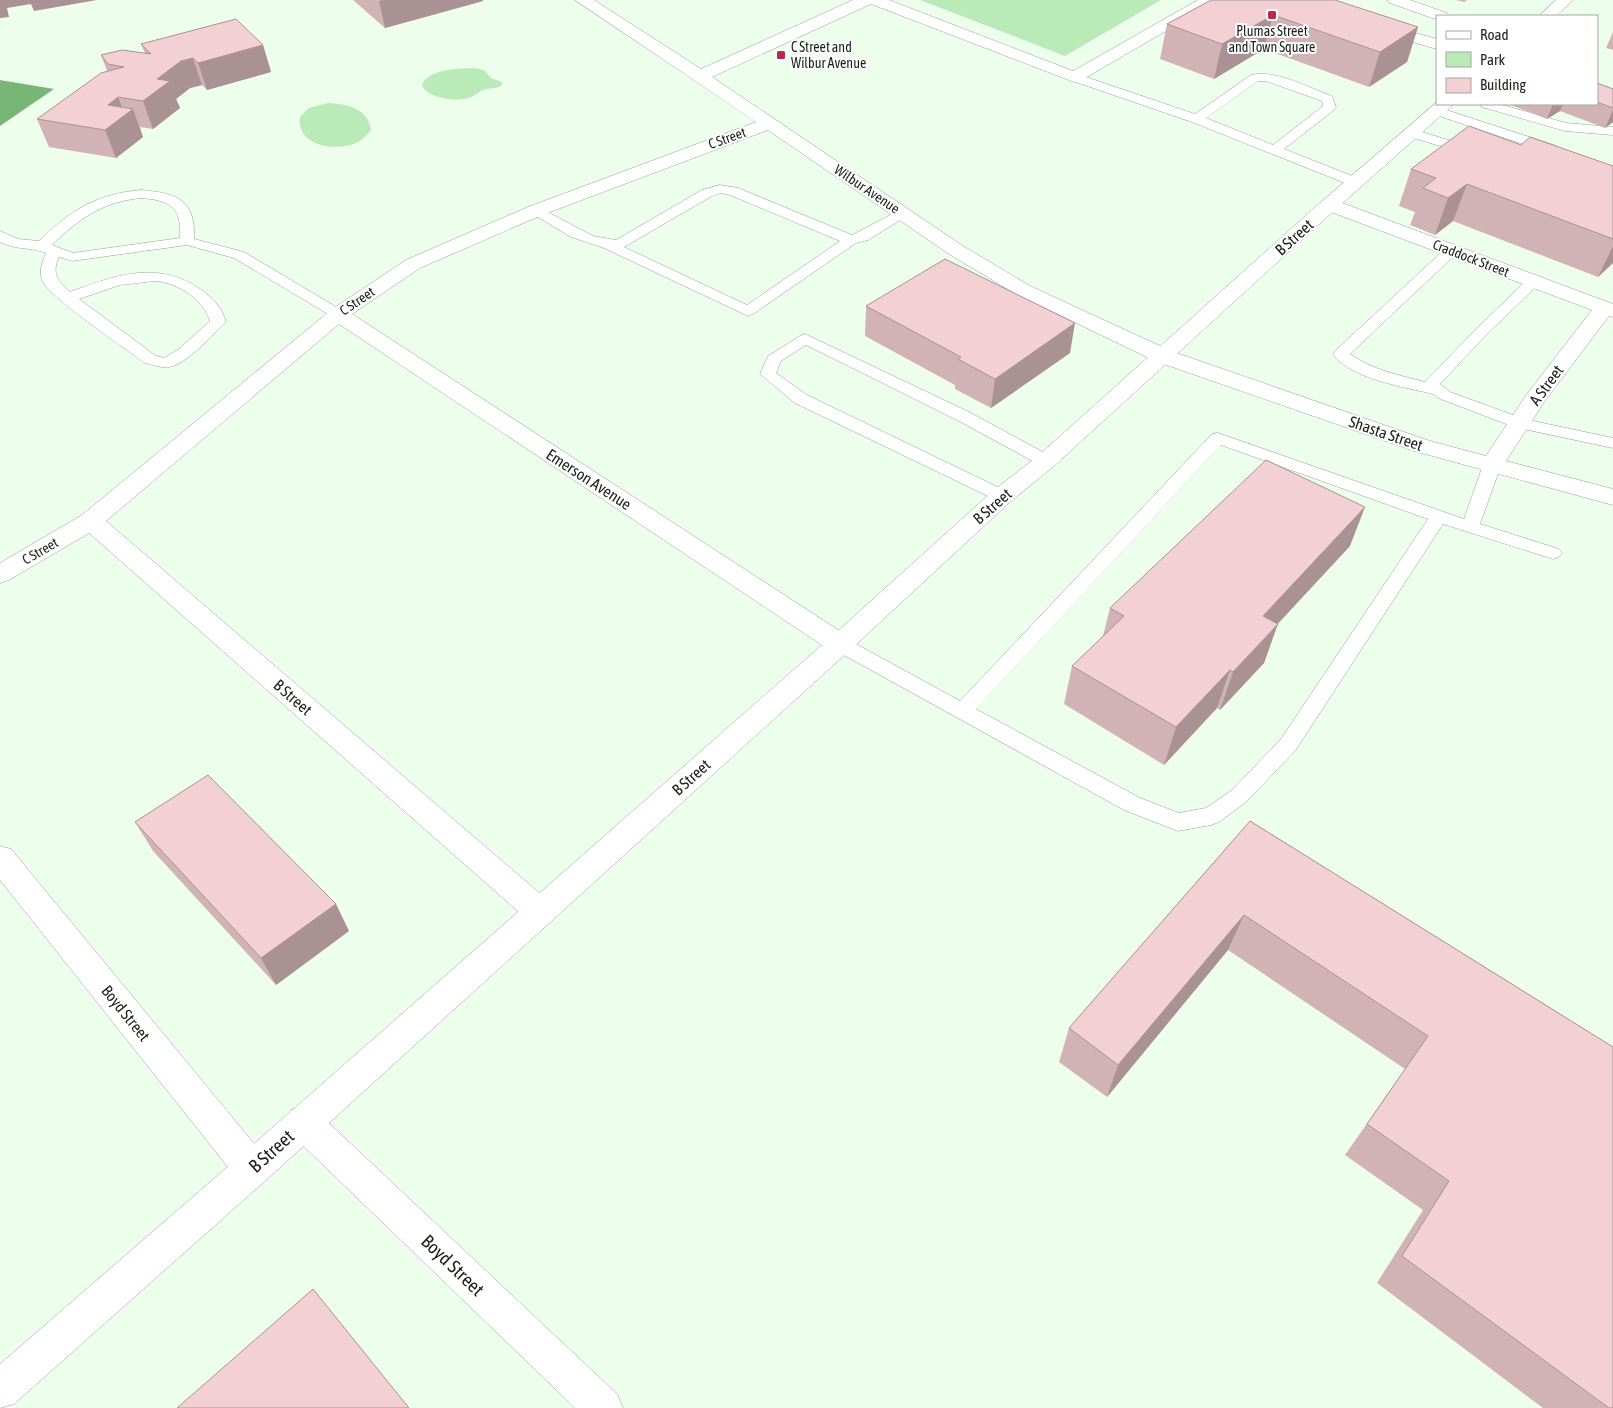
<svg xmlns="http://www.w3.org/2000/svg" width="1613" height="1408" font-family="'Asap Condensed',sans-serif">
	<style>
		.green { fill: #b9eab8 }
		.water { fill: #78b678 }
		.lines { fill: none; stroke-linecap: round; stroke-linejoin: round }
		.service-casing { stroke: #91a690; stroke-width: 1 }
		.minor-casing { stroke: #91a690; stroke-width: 1 }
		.tertiary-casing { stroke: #91a690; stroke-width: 1 }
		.service { fill: #fff; fill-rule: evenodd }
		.minor { fill: #fff; fill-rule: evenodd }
		.tertiary { fill: #fff; fill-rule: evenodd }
		.wall { fill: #d1b3b6 }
		.shaded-wall { fill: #aa9294 }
		.building { fill: #f3d0d4; stroke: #aa9294 }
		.poi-dot { fill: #b9284f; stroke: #fff; stroke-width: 2 }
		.labels { text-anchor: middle; stroke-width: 4; stroke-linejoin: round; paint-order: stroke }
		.far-poi-label { font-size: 14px; fill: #1a2219; stroke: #fff }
		.far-street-label { font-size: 14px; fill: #1a2219; stroke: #fff }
		.street-label { font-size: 16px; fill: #1a2219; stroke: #fff }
		.near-street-label { font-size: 19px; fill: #1a2219; stroke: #fff }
	</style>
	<rect width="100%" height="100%" fill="#edffec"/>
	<g class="green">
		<path d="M 920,0 L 1161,0 L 1065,56 Z"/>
		<path d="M 474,68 L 484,70 L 491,78 L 502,82 L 502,85 C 495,90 489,87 483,90 C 478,92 475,96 469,98 C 456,102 430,99 422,86 C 427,68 459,69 474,68 Z"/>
		<path d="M 328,103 C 347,104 368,108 371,130 C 367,135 362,140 356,143 C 336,152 296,146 300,117 L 309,108 Z"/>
	</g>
	<path class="water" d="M 0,80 L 54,89 L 0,126 Z"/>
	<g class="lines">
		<defs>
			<g id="service">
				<path d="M 1074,73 L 1195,114 L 1251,75 C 1275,69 1309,88 1332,96 L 1336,107 L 1334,110 L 1284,149 L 1360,179 L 1362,182 L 1360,185 L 1350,185 L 1192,122 L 1070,80 L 1068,77 ZM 1258,81 L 1266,81 L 1322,101 L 1323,106 L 1273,145 L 1206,118 Z"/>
				<path d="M 1480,104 L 1499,104 L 1566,123 L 1613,127 L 1613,135 L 1565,131 L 1482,107 Z"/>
				<path d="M 1437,107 L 1557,146 L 1559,149 L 1552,153 L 1547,152 L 1433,114 L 1431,111 Z"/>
				<path d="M 1412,129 L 1475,148 L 1477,151 L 1470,155 L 1407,136 L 1406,133 L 1407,130 Z"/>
				<path d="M 720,185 L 738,188 L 852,235 L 898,211 L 903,210 L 910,214 L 868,240 L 856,243 L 753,314 L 748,316 L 604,248 L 571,237 L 528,211 L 530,208 L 540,208 L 593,236 L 616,240 L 702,190 ZM 721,193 L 730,195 L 840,241 L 747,305 L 624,247 L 712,196 Z"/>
				<path d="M 141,190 C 176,193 196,199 194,239 L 244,252 L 343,311 L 346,314 L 343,317 L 333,317 L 234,258 L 187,245 L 72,261 L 59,257 C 51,274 58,281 70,292 C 115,275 158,260 200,289 C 213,298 221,306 226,322 L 223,325 C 210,337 187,364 169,367 C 162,368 153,365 145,363 C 126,349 52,299 43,282 C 38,272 42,262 46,253 C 31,247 15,250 0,242 L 0,231 L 18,239 L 39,241 C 71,210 96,194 141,190 ZM 141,198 C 170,200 182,207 180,238 L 73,253 L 52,245 C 80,218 102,202 141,198 ZM 156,281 C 178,283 203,299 210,321 L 179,349 L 164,358 L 156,356 L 79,299 L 120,285 Z"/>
				<path d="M 1451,247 L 1456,248 L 1458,251 L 1456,254 L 1350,354 C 1372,370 1399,375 1425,382 L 1476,329 L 1528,279 L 1538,279 L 1540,282 L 1538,285 L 1486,335 L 1440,384 L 1450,392 L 1524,419 L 1613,438 L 1613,448 L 1514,427 L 1438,398 L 1433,394 C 1405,387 1350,379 1333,354 L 1335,351 L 1446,248 Z"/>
				<path d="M 805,334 L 969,412 L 1052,457 L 1054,461 L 1052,465 L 1046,466 L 1040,465 L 957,420 L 806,345 L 781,361 L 776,373 L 807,395 L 1008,492 L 1011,496 L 1008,500 L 1002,502 L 996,500 L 795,403 L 760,374 L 768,356 L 800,336 Z"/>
				<path d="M 1218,433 L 1464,519 L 1483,465 L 1486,461 L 1492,460 L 1498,461 L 1501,465 L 1480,524 L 1559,549 L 1562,553 L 1559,557 L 1553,559 L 1443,524 L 1295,751 L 1246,802 L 1219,822 L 1211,825 L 1178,831 L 1124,810 L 833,649 L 830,644 L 833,639 L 840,637 L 847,639 L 960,701 L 1212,434 ZM 1221,445 L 1428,519 L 1281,739 L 1232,790 L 1206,808 L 1179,813 L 1140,798 L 976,709 Z"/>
			</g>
			<g id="minor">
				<path d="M 575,0 L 594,0 L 701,69 L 853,0 L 889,0 L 1073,71 L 1198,0 L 1217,0 L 1214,3 L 1080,81 L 1074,82 L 871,4 L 712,77 L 963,246 L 1030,286 L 1171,351 L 1430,441 L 1486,456 L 1527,394 L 1592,310 L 1323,209 L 1321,205 L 1323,201 L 1330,199 L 1337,201 L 1613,304 L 1613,317 L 1609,316 L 1544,402 L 1506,461 L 1613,489 L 1613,505 L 1414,451 L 1155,361 L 1016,294 L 949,254 L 768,130 L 542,215 L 420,268 L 352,314 L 849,637 L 853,644 L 849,651 L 840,654 L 831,651 L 339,324 L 106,521 L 551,903 L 556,912 L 551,921 L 540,925 L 529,921 L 89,533 L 9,580 L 0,583 L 0,563 L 82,515 L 331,310 L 406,260 L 528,207 L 756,122 Z"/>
				<path d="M 0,846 L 11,849 L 265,1157 L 270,1169 L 265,1181 L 252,1186 L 239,1181 L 0,880 Z"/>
				<path d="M 303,1106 L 315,1110 L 617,1394 L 623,1408 L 575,1408 L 291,1134 L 286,1122 L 291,1110 Z"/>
			</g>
			<g id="tertiary">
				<path d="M 1387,0 L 1410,0 L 1447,13 L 1449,16 L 1437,16 L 1435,19 L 1390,3 Z"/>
				<path d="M 1556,0 L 1573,0 L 1556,16 L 1539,16 Z"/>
				<path d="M 1379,23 L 1437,39 L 1437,49 L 1373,31 L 1371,28 L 1373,25 Z"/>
				<path d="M 1437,102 L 1437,104 L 1454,104 L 1327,217 L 1054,466 L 1010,502 L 849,651 L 265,1181 L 14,1404 L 0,1408 L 0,1364 L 239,1157 L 831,637 L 994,490 L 1038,456 L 1313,209 Z"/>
			</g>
		</defs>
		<use href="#service" class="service-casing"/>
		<use href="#minor" class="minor-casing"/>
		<use href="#tertiary" class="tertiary-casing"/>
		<use href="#service" class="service"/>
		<use href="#minor" class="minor"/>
		<use href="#tertiary" class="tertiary"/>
	</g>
	<g class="wall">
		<path d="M 353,0 L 483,0 L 483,1 L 385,28 Z"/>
		<path d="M 1211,0 L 1418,27 L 1407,62 L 1369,87 L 1264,49 L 1214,79 L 1160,59 L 1167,24 Z"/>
		<path d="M 1456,0 L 1467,0 L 1464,2 Z"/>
		<path d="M 1613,32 L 1613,50 L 1606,48 Z"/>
		<path d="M 141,44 L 263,45 L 271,72 L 207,90 L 202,85 L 190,88 L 176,99 L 180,108 L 153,129 L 140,127 L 143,137 L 116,158 L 49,147 L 37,119 L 107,71 L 101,55 L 145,53 Z"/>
		<path d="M 1597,83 L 1613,89 L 1613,122 L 1605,128 L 1560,111 L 1547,119 L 1511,105 L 1511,104 L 1597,104 Z"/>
		<path d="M 1521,145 L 1613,166 L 1613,263 L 1598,277 L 1453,221 L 1435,235 L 1410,225 L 1415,212 L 1399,206 L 1411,169 Z"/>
		<path d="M 866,306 L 1070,353 L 991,408 L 955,389 L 955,385 L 865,336 Z"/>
		<path d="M 1350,546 L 1277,624 L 1264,663 L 1220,710 L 1217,708 L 1164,765 L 1064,704 L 1072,666 L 1103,636 L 1110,608 Z"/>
		<path d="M 1250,821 L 1613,1047 L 1613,1408 L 1543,1408 L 1377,1283 L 1423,1210 L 1345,1155 L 1405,1069 L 1228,950 L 1107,1097 L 1059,1062 L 1069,1028 Z"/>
		<path d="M 135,822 L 349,931 L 276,985 L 153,851 Z"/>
	</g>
	<g class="shaded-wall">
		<path d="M 0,0 L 97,0 L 34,11 L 31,4 L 7,8 L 9,17 L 0,18 Z"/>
		<path d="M 384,0 L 483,0 L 483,1 L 385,28 L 379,1 Z"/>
		<path d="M 1273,15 L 1264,49 L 1214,79 L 1222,44 Z"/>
		<path d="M 1418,27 L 1407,62 L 1369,87 L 1380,52 Z"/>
		<path d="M 263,45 L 271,72 L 207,90 L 198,63 Z"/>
		<path d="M 193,58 L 202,85 L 190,88 L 176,99 L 180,108 L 153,129 L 143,101 L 157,79 L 181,61 Z"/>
		<path d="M 118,97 L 125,115 L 133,109 L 143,137 L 116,158 L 105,130 L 108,105 Z"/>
		<path d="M 1553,104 L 1563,104 L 1560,111 L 1547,119 Z"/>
		<path d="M 1613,110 L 1613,122 L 1605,128 Z"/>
		<path d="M 1467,184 L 1453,221 L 1435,235 L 1448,198 Z"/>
		<path d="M 1613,246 L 1613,263 L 1598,277 Z"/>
		<path d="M 1075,323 L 1070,353 L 991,408 L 995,379 Z"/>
		<path d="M 1365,507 L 1350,546 L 1249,655 L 1263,616 Z"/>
		<path d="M 1278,624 L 1264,663 L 1220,710 L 1233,672 Z"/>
		<path d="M 1230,670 L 1217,708 L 1164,765 L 1176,727 Z"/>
		<path d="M 336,904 L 349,931 L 276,985 L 261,958 Z"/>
		<path d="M 1244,915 L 1228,950 L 1107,1097 L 1118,1065 Z"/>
	</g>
	<g class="building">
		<path d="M 1211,0 L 1335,0 L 1418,27 L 1380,52 L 1273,15 L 1222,44 L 1167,24 Z"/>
		<path d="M 236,19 L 263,45 L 198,63 L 193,58 L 181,61 L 157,79 L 170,81 L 143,101 L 118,97 L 108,105 L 133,109 L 105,130 L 37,119 L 101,73 L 124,67 L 108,64 L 101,55 L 122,50 L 151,54 L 141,44 Z"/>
		<path d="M 1597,83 L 1613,89 L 1613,108 L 1597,102 Z"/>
		<path d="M 1469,126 L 1521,145 L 1530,137 L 1613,166 L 1613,239 L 1467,184 L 1448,198 L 1423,188 L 1436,178 L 1411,169 Z"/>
		<path d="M 945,259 L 1075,323 L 995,379 L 958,359 L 961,357 L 866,306 Z"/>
		<path d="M 1266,460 L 1365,507 L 1263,616 L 1278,624 L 1233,672 L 1230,670 L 1176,727 L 1072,666 L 1124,616 L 1110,608 Z"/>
		<path d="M 208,775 L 336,904 L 261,958 L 135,822 Z"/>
		<path d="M 1250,821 L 1613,1047 L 1613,1408 L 1609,1408 L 1402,1256 L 1449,1181 L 1367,1124 L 1428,1036 L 1244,915 L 1118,1065 L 1069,1028 Z"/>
		<path d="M 313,1289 L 409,1408 L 177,1408 Z"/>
	</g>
	<g class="poi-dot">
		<rect x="1267" y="10" width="10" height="10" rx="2.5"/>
		<rect x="776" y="50" width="10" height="10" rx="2.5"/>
	</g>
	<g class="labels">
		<g class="far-poi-label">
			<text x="1272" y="36">Plumas Street<tspan x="1272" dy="16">and Town Square</tspan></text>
			<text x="791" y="52" text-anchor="start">C Street and<tspan x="791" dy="16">Wilbur Avenue</tspan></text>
		</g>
		<g class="far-street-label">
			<text transform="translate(727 138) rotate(-20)" y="5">C Street</text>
			<text transform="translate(867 189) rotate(34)" y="5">Wilbur Avenue</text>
			<text transform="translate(1471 258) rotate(21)" y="5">Craddock Street</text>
			<text transform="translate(357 301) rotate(-34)" y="5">C Street</text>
			<text transform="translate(40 551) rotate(-30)" y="5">C Street</text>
		</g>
		<g class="street-label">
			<text transform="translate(1294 237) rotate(-42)" y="6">B Street</text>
			<text transform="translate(1546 385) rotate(-54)" y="6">A Street</text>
			<text transform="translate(1386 433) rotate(19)" y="6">Shasta Street</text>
			<text transform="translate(589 479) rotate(33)" y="6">Emerson Avenue</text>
			<text transform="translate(992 506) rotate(-41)" y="6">B Street</text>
			<text transform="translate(293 697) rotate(41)" y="6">B Street</text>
			<text transform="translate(691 777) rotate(-42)" y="6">B Street</text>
			<text transform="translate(126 1013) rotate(51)" y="6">Boyd Street</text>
		</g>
		<g class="near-street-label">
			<text transform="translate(271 1151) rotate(-42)" y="7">B Street</text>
			<text transform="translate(453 1265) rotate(44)" y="7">Boyd Street</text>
		</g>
	</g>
	<rect x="1436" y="15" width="162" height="90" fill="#ffffff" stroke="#a3a7a3"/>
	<rect x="1446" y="31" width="25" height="8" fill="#ffffff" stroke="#a3a7a3"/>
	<text x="1480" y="40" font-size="15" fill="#1a2219">Road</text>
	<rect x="1446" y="52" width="25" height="15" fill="#b9eab8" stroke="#a3a7a3"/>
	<text x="1480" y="65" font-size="15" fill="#1a2219">Park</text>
	<rect x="1446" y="78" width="25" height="15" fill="#f3d0d4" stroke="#a3a7a3"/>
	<text x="1480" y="90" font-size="15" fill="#1a2219">Building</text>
</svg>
